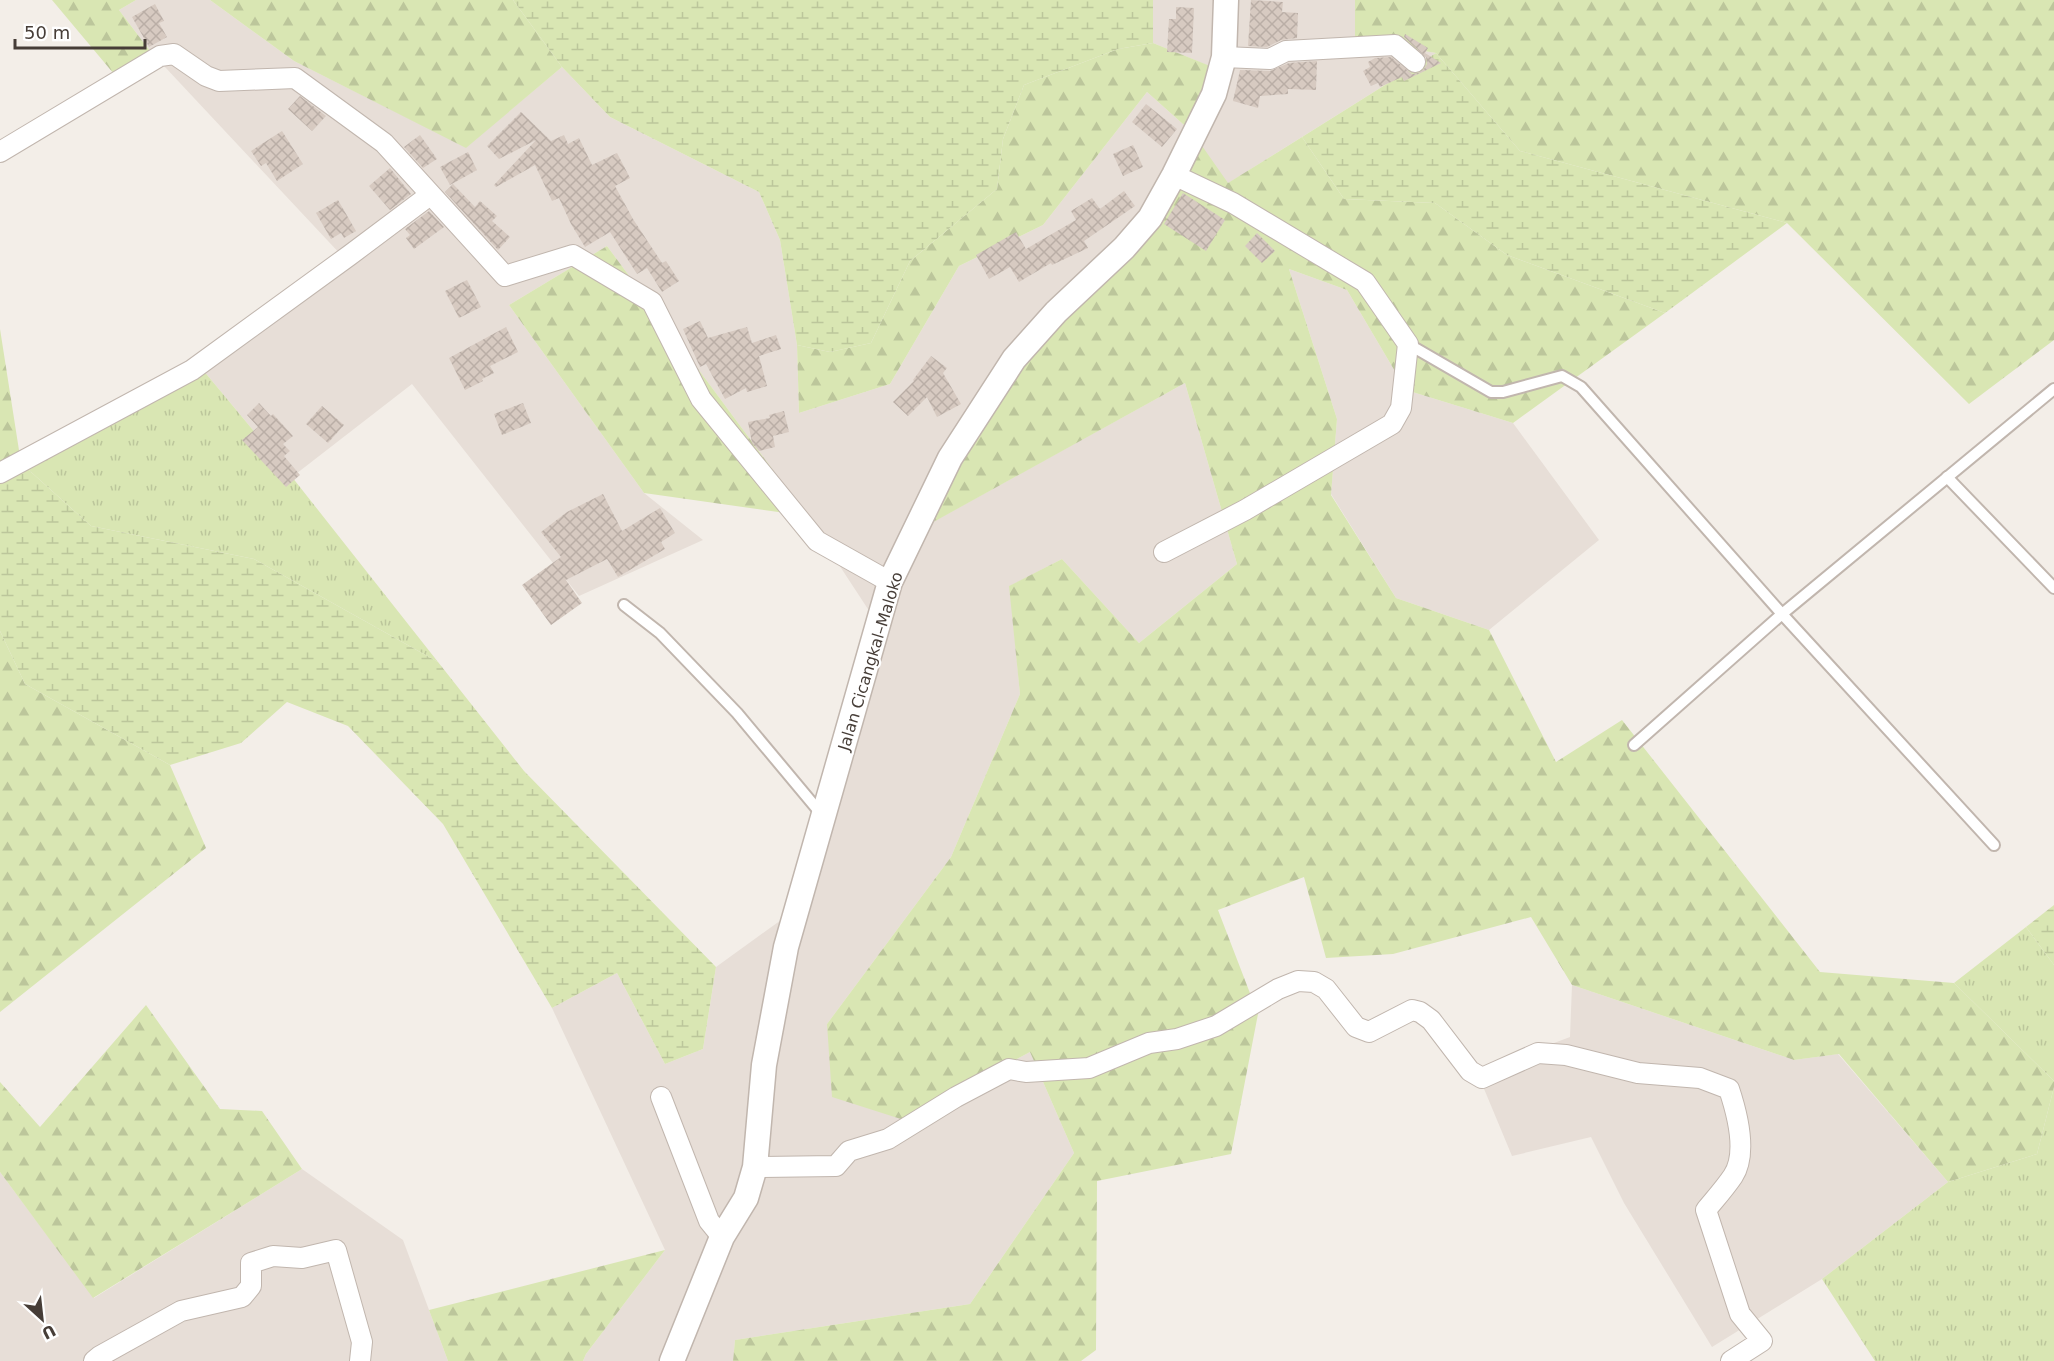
<svg xmlns="http://www.w3.org/2000/svg" width="2054" height="1361" font-family="'DejaVu Sans',sans-serif">
	<style>
		.residential { fill: #e7ded7 }
		.grass { fill: url(#grass-tufts) }
		.forest { fill: url(#forest-firs) }
		.wetland { fill: url(#wetland-marsh) }
		.building { fill: url(#building-cross-hatch) }
		.lines { fill: none; stroke-linecap: round; stroke-linejoin: round }
		.service-casing { stroke: #c1b6ae; stroke-width: 14 }
		.minor-casing { stroke: #c1b6ae; stroke-width: 22 }
		.tertiary-casing { stroke: #c1b6ae; stroke-width: 27 }
		.service { stroke: #fff; stroke-width: 10 }
		.minor { stroke: #fff; stroke-width: 20 }
		.tertiary { stroke: #fff; stroke-width: 24 }
		.labels { text-anchor: middle; stroke-width: 4.5; stroke-linejoin: round; paint-order: stroke }
		.street-label { font-size: 16px; fill: #463d37; stroke: #fff }
	</style>
	<defs>
		<pattern id="grass-tufts" width="24" height="20" patternUnits="userSpaceOnUse" patternTransform="scale(1.5)"><rect width="24" height="20" fill="#d9e6b3"/><path d="M3 7l-1-3M5 7V3M7 7l1-3M15 17l-1-3M17 17v-4M19 17l1-3" fill="none" stroke="#bcc69b"/></pattern>
		<pattern id="forest-firs" width="22" height="20" patternUnits="userSpaceOnUse" patternTransform="scale(1.5)"><rect width="22" height="20" fill="#d9e6b3"/><path d="M5 1l3.5 6h-7zM16 11l3.5 6h-7z" fill="#bcc69b"/></pattern>
		<pattern id="wetland-marsh" width="20" height="14" patternUnits="userSpaceOnUse" patternTransform="scale(1.5)"><rect width="20" height="14" fill="#d9e6b3"/><path d="M1 5h8M5 5V1M11 12h8M15 12V8" fill="none" stroke="#bcc69b"/></pattern>
		<pattern id="building-cross-hatch" width="8" height="8" patternUnits="userSpaceOnUse" patternTransform="scale(1.5)"><rect width="8" height="8" fill="#d7cac1"/><path d="M0 0l8 8M0 8l8-8" fill="none" stroke="#baaea6"/></pattern>
	</defs>
	<rect width="100%" height="100%" fill="#f3eee8"/>
	<g class="residential">
		<path d="M 136,0 L 210,0 L 294,61 L 466,147 L 562,67 L 610,117 L 759,192 L 780,240 L 797,345 L 799,413 L 890,384 L 959,266 L 1043,225 L 1147,92 L 1193,133 L 1219,70 L 1153,43 L 1153,0 L 1355,0 L 1355,39 L 1436,53 L 1227,184 L 1134,247 L 920,529 L 1185,383 L 1237,564 L 1139,643 L 1062,559 L 1010,586 L 1020,694 L 951,857 L 827,1024 L 904,1120 L 1030,1052 L 1074,1153 L 970,1304 L 735,1340 L 733,1361 L 583,1361 L 586,1354 L 665,1250 L 552,1008 L 617,973 L 665,1064 L 703,1049 L 716,967 L 795,910 L 881,629 L 807,516 L 607,246 L 509,305 L 644,493 L 703,540 L 579,596 L 412,384 L 292,477 L 198,364 L 343,257 L 150,51 L 119,10 Z"/>
		<path d="M 1289,269 L 1347,290 L 1406,390 L 1513,423 L 1599,540 L 1489,630 L 1396,598 L 1331,494 L 1337,419 Z"/>
		<path d="M 1572,985 L 1794,1060 L 1838,1054 L 1948,1182 L 1822,1279 L 1712,1347 L 1624,1203 L 1591,1137 L 1512,1156 L 1477,1072 L 1570,1037 Z"/>
		<path d="M 302,1169 L 403,1240 L 448,1361 L 0,1361 L 0,1172 L 94,1298 Z"/>
	</g>
	<g class="grass">
		<path d="M 198,364 L 292,477 L 438,662 L 254,559 L 91,526 L 21,463 Z"/>
		<path d="M 2026,927 L 2054,965 L 2054,1081 L 1954,983 Z"/>
		<path d="M 2054,1087 L 2054,1361 L 1875,1361 L 1822,1279 L 1948,1182 L 2037,1154 Z"/>
	</g>
	<g class="forest">
		<path d="M 52,0 L 136,0 L 119,10 L 150,51 L 114,74 Z"/>
		<path d="M 210,0 L 513,0 L 562,67 L 466,148 L 294,61 Z"/>
		<path d="M 1355,0 L 2054,0 L 2054,340 L 1969,404 L 1787,223 L 1520,151 L 1436,53 L 1355,39 Z"/>
		<path d="M 1153,43 L 1220,70 L 1193,133 L 1228,183 L 1302,137 L 1344,199 L 1435,203 L 1507,255 L 1665,313 L 1513,423 L 1406,390 L 1347,290 L 1289,269 L 1337,419 L 1331,495 L 1396,598 L 1489,630 L 1556,762 L 1622,720 L 1820,972 L 1954,983 L 2054,1081 L 2054,1087 L 2037,1154 L 1948,1182 L 1839,1054 L 1794,1060 L 1572,985 L 1531,917 L 1393,954 L 1326,958 L 1304,877 L 1218,910 L 1258,1014 L 1231,1154 L 1097,1181 L 1096,1350 L 1081,1361 L 733,1361 L 735,1340 L 970,1304 L 1074,1153 L 1030,1052 L 904,1120 L 832,1097 L 827,1024 L 951,857 L 1020,694 L 1009,586 L 1062,559 L 1139,643 L 1237,564 L 1185,383 L 919,530 L 1014,362 L 1134,247 L 1193,133 L 1147,92 L 1043,225 L 959,266 L 890,384 L 799,413 L 797,345 L 830,352 L 871,343 L 910,261 L 997,189 L 1003,139 L 1024,85 L 1118,49 Z"/>
		<path d="M 607,246 L 807,516 L 644,493 L 509,305 Z"/>
		<path d="M 0,329 L 21,463 L 0,475 Z"/>
		<path d="M 0,631 L 25,684 L 170,765 L 206,848 L 0,1012 Z"/>
		<path d="M 146,1005 L 220,1109 L 262,1111 L 302,1169 L 93,1298 L 0,1172 L 0,1082 L 40,1127 Z"/>
		<path d="M 665,1250 L 586,1354 L 583,1361 L 448,1361 L 429,1310 Z"/>
	</g>
	<g class="wetland">
		<path d="M 513,0 L 1153,0 L 1153,43 L 1118,49 L 1024,85 L 1003,139 L 997,189 L 910,261 L 871,343 L 830,352 L 797,345 L 780,240 L 759,192 L 610,117 L 562,67 Z"/>
		<path d="M 1436,53 L 1520,151 L 1787,223 L 1665,313 L 1507,255 L 1435,203 L 1344,199 L 1302,137 Z"/>
		<path d="M 21,463 L 91,526 L 254,559 L 438,662 L 524,771 L 716,967 L 703,1049 L 665,1064 L 617,973 L 552,1008 L 443,824 L 348,726 L 287,702 L 241,743 L 170,765 L 25,684 L 0,631 L 0,475 Z"/>
		<path d="M 2054,905 L 2054,965 L 2026,927 Z"/>
	</g>
	<g class="building">
		<path d="M 1251,0 L 1283,2 L 1282,12 L 1298,13 L 1297,38 L 1281,40 L 1267,47 L 1248,46 Z"/>
		<path d="M 155,4 L 164,21 L 159,23 L 167,37 L 149,47 L 132,17 Z"/>
		<path d="M 1176,7 L 1194,8 L 1192,53 L 1167,52 L 1169,19 L 1176,19 Z"/>
		<path d="M 1405,34 L 1428,48 L 1425,53 L 1441,63 L 1404,81 L 1402,77 L 1380,87 L 1378,83 L 1371,86 L 1363,71 L 1370,67 L 1368,62 L 1375,58 L 1391,57 L 1412,74 L 1418,73 L 1424,69 L 1427,64 L 1426,57 L 1404,37 Z"/>
		<path d="M 1317,61 L 1316,90 L 1288,89 L 1288,94 L 1260,96 L 1258,108 L 1233,101 L 1240,70 L 1270,71 L 1289,63 Z"/>
		<path d="M 300,96 L 326,116 L 312,131 L 288,109 Z"/>
		<path d="M 1146,104 L 1177,129 L 1162,147 L 1132,122 Z"/>
		<path d="M 521,112 L 551,141 L 564,135 L 568,144 L 579,138 L 592,165 L 617,153 L 630,178 L 615,186 L 633,219 L 662,263 L 666,261 L 679,281 L 662,292 L 647,268 L 637,274 L 610,232 L 585,247 L 571,224 L 559,198 L 552,201 L 535,165 L 496,187 L 494,185 L 536,140 L 499,159 L 487,146 Z"/>
		<path d="M 282,131 L 303,164 L 277,181 L 266,163 L 261,166 L 251,151 Z"/>
		<path d="M 420,135 L 437,159 L 423,168 L 404,147 Z"/>
		<path d="M 1133,145 L 1143,167 L 1123,176 L 1113,154 Z"/>
		<path d="M 468,152 L 477,170 L 450,185 L 440,167 Z"/>
		<path d="M 390,168 L 411,194 L 390,210 L 369,186 Z"/>
		<path d="M 453,184 L 475,207 L 480,201 L 497,216 L 492,221 L 510,237 L 498,250 L 445,192 Z"/>
		<path d="M 1124,191 L 1135,206 L 1084,241 L 1088,248 L 1052,265 L 1051,263 L 1019,282 L 1010,267 L 989,279 L 976,255 L 1016,232 L 1026,249 L 1076,220 L 1071,211 L 1092,198 L 1100,209 Z"/>
		<path d="M 1183,193 L 1225,220 L 1206,251 L 1164,224 Z"/>
		<path d="M 338,200 L 356,231 L 344,238 L 341,233 L 331,239 L 316,213 Z"/>
		<path d="M 429,211 L 444,227 L 414,249 L 406,238 L 410,235 L 405,229 Z"/>
		<path d="M 1257,233 L 1275,251 L 1262,263 L 1245,246 Z"/>
		<path d="M 467,280 L 481,307 L 459,318 L 445,291 Z"/>
		<path d="M 700,321 L 708,338 L 747,327 L 752,343 L 776,335 L 781,349 L 759,356 L 767,386 L 747,392 L 746,388 L 725,399 L 706,364 L 700,367 L 683,329 Z"/>
		<path d="M 506,327 L 518,352 L 490,366 L 494,373 L 482,379 L 483,381 L 465,390 L 449,358 Z"/>
		<path d="M 931,356 L 947,368 L 943,373 L 961,404 L 937,417 L 927,397 L 908,416 L 893,402 L 914,381 L 913,380 Z"/>
		<path d="M 259,403 L 271,416 L 273,414 L 293,436 L 283,444 L 290,451 L 284,456 L 300,475 L 286,487 L 242,440 L 258,427 L 247,415 Z"/>
		<path d="M 523,403 L 531,423 L 502,435 L 494,414 Z"/>
		<path d="M 322,406 L 344,425 L 328,443 L 306,424 Z"/>
		<path d="M 784,411 L 789,432 L 773,436 L 775,447 L 759,451 L 752,443 L 748,422 L 770,418 L 769,415 Z"/>
		<path d="M 603,494 L 622,531 L 660,508 L 675,533 L 661,542 L 665,549 L 618,577 L 607,559 L 566,580 L 582,603 L 551,625 L 522,585 L 561,557 L 541,532 L 567,512 Z"/>
	</g>
	<g class="lines">
		<defs>
			<g id="service">
				<path d="M 1408,344 L 1491,392 L 1503,392 L 1562,376 L 1581,387 L 1782,614 L 1994,845"/>
				<path d="M 1947,477 L 2054,588"/>
				<path d="M 624,605 L 660,633 L 737,713 L 823,816"/>
				<path d="M 1634,745 L 1782,614 L 2054,389"/>
			</g>
			<g id="minor">
				<path d="M 1224,57 L 1270,59 L 1286,51 L 1395,45 L 1415,62"/>
				<path d="M 0,152 L 160,56 L 174,54 L 206,76 L 219,81 L 295,78 L 384,143 L 505,276 L 573,255 L 652,302 L 701,399 L 817,541 L 890,582"/>
				<path d="M 0,473 L 192,370 L 350,255 L 430,195"/>
				<path d="M 1164,552 L 1245,510 L 1392,424 L 1401,408 L 1408,344 L 1365,282 L 1233,203 L 1174,175"/>
				<path d="M 661,1097 L 709,1221 L 722,1237"/>
				<path d="M 755,1167 L 836,1166 L 849,1151 L 888,1139 L 956,1097 L 1009,1069 L 1026,1072 L 1089,1068 L 1149,1043 L 1177,1039 L 1216,1026 L 1278,989 L 1298,981 L 1314,982 L 1326,989 L 1356,1027 L 1369,1032 L 1412,1010 L 1420,1012 L 1431,1020 L 1470,1071 L 1482,1078 L 1538,1053 L 1566,1055 L 1638,1073 L 1700,1078 L 1729,1089 C 1737,1113 1748,1153 1733,1176 C 1725,1188 1715,1199 1706,1210 L 1740,1314 L 1762,1341 L 1731,1361"/>
				<path d="M 94,1361 L 100,1356 L 181,1311 L 242,1297 L 251,1286 L 251,1263 L 273,1256 L 302,1258 L 336,1250 L 362,1342 L 360,1361"/>
			</g>
			<path id="tertiary" d="M 672,1361 L 722,1237 L 746,1198 L 755,1167 L 764,1065 L 786,947 L 890,582 L 950,458 L 1014,359 L 1056,312 L 1124,248 L 1150,218 L 1174,175 L 1214,94 L 1224,57 L 1226,0"/>
		</defs>
		<use href="#service" class="service-casing"/>
		<use href="#minor" class="minor-casing"/>
		<use href="#tertiary" class="tertiary-casing"/>
		<use href="#service" class="service"/>
		<use href="#minor" class="minor"/>
		<use href="#tertiary" class="tertiary"/>
	</g>
	<g class="labels">
		<g class="street-label">
			<text transform="translate(870 661) rotate(-73)" y="6">Jalan Cicangkal–Maloko</text>
		</g>
	</g>
	<g transform="translate(42 1319) rotate(153)" stroke="#ffffff" stroke-width="4.5" paint-order="stroke">
	<path d="M0-4.5L10 22L0 15L-10 22Z" fill="#463d37"/>
	<text y="-9" font-size="16" font-weight="bold" text-anchor="middle" fill="#463d37">U</text>
	</g>
	<path d="M15 39v9h130v-9" fill="none" stroke="#463d37" stroke-width="3"/>
	<text x="24" y="39" font-size="18" fill="#463d37" stroke="#ffffff" stroke-width="4.5" paint-order="stroke">50 m</text>
</svg>
